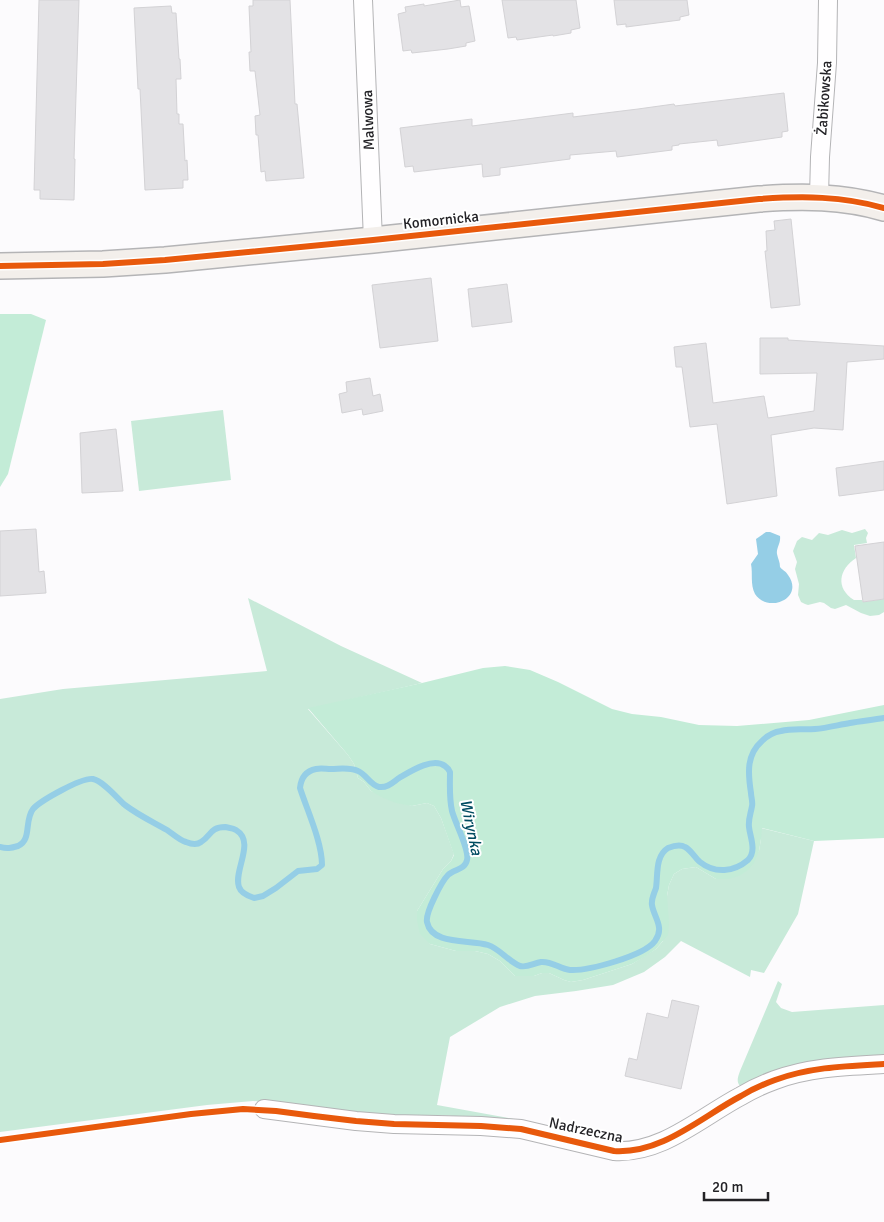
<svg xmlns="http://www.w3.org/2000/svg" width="884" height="1222" font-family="Signika,sans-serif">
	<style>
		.green { fill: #c8ead9 }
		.forest { fill: #c3ecd7 }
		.water { fill: #95cee6 }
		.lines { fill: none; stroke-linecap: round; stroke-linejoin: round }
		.stream { stroke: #95cee6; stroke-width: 6 }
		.building { fill: #e3e2e5; stroke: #d3d2d5 }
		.street-casing { stroke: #b4b4b6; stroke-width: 20 }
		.secondary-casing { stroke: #b4b4b6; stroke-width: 28 }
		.street { stroke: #fffeff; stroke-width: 18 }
		.secondary { stroke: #f3efeb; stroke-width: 25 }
		.cycleway-casing { stroke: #fff; stroke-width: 9 }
		.cycleway { stroke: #e8590c; stroke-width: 6 }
		.labels { text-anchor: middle; stroke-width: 4; stroke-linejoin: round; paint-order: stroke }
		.street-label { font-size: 15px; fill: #232226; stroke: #fff }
		.water-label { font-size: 16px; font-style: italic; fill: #004b61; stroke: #fff }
	</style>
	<rect width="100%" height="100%" fill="#fcfbfd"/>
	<g class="green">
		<path d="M 223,410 L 231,480 L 139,491 L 131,421 Z"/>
		<path d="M 865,529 L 868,533 L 866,538 L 867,543 L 854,545 L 856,558 C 839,569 835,588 854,600 L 862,600 L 863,602 L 884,599 L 884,612 L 879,615 L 870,616 L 861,613 L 846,605 L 835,609 L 831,608 L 824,603 L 820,602 L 808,605 L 805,604 L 801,602 L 798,595 L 799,584 L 795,569 L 797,562 L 793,551 L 797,541 L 802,537 L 812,540 L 819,533 L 828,535 L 842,530 L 852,533 Z"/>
		<path d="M 248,598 L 341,646 L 422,683 L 308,709 L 348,755 L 354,764 L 358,778 L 364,782 L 371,791 L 412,806 L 427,803 L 434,806 L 441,818 L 454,854 L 451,861 L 443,869 L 417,911 L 430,944 L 456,951 L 475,951 L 488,954 L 500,961 L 515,976 L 534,976 L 542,973 L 549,973 L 564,980 L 571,982 L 583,980 L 632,964 L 656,949 L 663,941 L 667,910 L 667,896 L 669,885 L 674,874 L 682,869 L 696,867 L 716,879 L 759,851 L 761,839 L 761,828 L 814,841 L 798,914 L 764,973 L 751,970 L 750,977 L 681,941 L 665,957 L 644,972 L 613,985 L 576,991 L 535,996 L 500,1007 L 450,1037 L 437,1105 L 525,1121 L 440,1115 L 375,1116 L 266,1102 L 253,1101 L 207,1105 L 0,1132 L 0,699 L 63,689 L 267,671 Z"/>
		<path d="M 778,981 L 782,984 L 776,1002 L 781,1008 L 792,1012 L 884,1005 L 884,1059 L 744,1087 L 740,1086 C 736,1081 738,1077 740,1071 Z"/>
	</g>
	<g class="forest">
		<path d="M 0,314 L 31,314 L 46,320 L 8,474 L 0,487 Z"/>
		<path d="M 505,666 L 530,670 L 558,682 L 612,709 L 632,714 L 661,717 L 699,725 L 737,726 L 809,720 L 884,705 L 884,838 L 814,841 L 762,828 L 761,839 L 759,851 L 754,863 L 748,870 L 739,876 L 729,879 L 716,879 L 696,867 L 682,869 L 674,874 L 669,885 L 667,896 L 669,924 L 668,935 L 656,949 L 646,956 L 632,964 L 583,980 L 571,982 L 564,980 L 549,973 L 542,973 L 534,976 L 515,976 L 500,961 L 488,954 L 475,951 L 456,951 L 430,944 L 420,934 L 417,920 L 417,911 L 443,869 L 451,861 L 454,855 L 441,818 L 434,806 L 427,803 L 412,806 L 396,803 L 381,797 L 371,791 L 364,782 L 358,778 L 354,764 L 348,755 L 308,708 L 422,683 L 483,668 Z"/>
	</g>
	<path class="water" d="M 766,532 L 770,532 L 780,536 C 781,543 776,548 777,554 C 778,559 780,562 780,567 C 782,570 786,571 788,575 C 805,598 768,614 755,594 C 750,584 753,574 751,564 L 758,554 L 756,539 Z"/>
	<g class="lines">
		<path class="stream" d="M 0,847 C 7,849 11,848 18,846 C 32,840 24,821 33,809 C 40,801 82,777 93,779 C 103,781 117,798 125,805 C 138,815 153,822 167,830 C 173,834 179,840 186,842 C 191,844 197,845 201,842 C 211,836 210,827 225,827 C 229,828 233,828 236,830 C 256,842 233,871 239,887 C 241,893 248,896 254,898 L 263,896 L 276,888 L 298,871 L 317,869 L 322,865 C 322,842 307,810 300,788 C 301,778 306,771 316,769 C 321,768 326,769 331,769 C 340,769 349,767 358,771 C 366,774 370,785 379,787 C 388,788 393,782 399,778 C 411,771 433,757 445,766 C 448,768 449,770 450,772 C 450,785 449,798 452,811 C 455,823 470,850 467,860 C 465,870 454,869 448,875 C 442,881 425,913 427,922 C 432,946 470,939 488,945 C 500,949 508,961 520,966 C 527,968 534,963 541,962 C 552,961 560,969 570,970 C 588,971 644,956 655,941 C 665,927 654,918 652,905 C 651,899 654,894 656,888 C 658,875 655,856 668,848 C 673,846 680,844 685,847 C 691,850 695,858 700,862 C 715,874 734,872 748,860 C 757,851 750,837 749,827 C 748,819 751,813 752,806 C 753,802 751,797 751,793 C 748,774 746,755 762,741 C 767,736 774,732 781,731 C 792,728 804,730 815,729 C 827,728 838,725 850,723 C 861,721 873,720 884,718"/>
	</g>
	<g class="building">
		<path d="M 39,0 L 79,0 L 74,159 L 75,159 L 74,200 L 40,199 L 40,190 L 34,190 Z"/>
		<path d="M 253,0 L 290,0 L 295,104 L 297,104 L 304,178 L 266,181 L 265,171 L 261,172 L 258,135 L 256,135 L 255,116 L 260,115 L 255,71 L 250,71 L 249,52 L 251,52 L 249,6 L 253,6 Z"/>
		<path d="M 460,0 L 461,7 L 469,6 L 475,41 L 466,43 L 466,46 L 448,49 L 412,53 L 411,50 L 403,51 L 398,14 L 406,12 L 405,7 L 424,4 L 424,6 Z"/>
		<path d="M 502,0 L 576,0 L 580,28 L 571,30 L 571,33 L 553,36 L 553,35 L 517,40 L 516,37 L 508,38 Z"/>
		<path d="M 614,0 L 687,0 L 689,15 L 680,17 L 680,20 L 626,27 L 626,24 L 617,25 Z"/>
		<path d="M 171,6 L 172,13 L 176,13 L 179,59 L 180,59 L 181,79 L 176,79 L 177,114 L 179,114 L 179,124 L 183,124 L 185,161 L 187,160 L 188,180 L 183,180 L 183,188 L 145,190 L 140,89 L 138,89 L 134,8 Z"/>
		<path d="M 784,93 L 788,131 L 782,132 L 782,137 L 718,146 L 717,140 L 679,144 L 679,145 L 672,146 L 672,150 L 617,157 L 616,151 L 570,155 L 570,159 L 500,168 L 500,175 L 483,177 L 482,164 L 414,172 L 413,166 L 405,167 L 400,128 L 472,119 L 472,126 L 573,113 L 573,117 L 638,109 L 674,104 L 675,106 Z"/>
		<path d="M 791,219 L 800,305 L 771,308 L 765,251 L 767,251 L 766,231 L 775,230 L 774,221 Z"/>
		<path d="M 431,278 L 438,341 L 380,348 L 372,285 Z"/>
		<path d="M 507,284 L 512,322 L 472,327 L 468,289 Z"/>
		<path d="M 760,338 L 788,338 L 788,340 L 884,346 L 884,359 L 847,362 L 843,430 L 814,428 L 771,435 L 777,496 L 727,504 L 717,424 L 690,427 L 682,367 L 676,367 L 674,347 L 706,343 L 713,403 L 764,396 L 768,418 L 814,411 L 817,373 L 760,374 Z"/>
		<path d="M 370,378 L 373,396 L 380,394 L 383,411 L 363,415 L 362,409 L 342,413 L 339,394 L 347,392 L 346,382 Z"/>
		<path d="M 116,429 L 123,491 L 82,493 L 80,433 Z"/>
		<path d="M 884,461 L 884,490 L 839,496 L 836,468 Z"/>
		<path d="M 36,529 L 39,572 L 44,571 L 46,593 L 0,596 L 0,531 Z"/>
		<path d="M 884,542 L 884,599 L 863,602 L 855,546 Z"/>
		<path d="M 672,1000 L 699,1006 L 681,1089 L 625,1076 L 629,1058 L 637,1060 L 647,1013 L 668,1018 Z"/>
	</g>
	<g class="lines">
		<defs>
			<g id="street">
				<path d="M 363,0 L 373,240"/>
				<path d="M 819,197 L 820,157 L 827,63 L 828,0"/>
				<path d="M 264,1109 L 356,1121 L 394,1124 L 481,1126 L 521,1129 L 614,1151 C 662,1154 701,1117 741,1096 C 751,1090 764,1084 775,1080 C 810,1067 847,1066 884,1064"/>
			</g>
			<path id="secondary" d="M 0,266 L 103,264 L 165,260 L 373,240 L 759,199 C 803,196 842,196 884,208"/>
		</defs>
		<use href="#street" class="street-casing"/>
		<use href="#secondary" class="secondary-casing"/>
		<use href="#street" class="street"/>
		<use href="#secondary" class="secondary"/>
		<defs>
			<g id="cycleway">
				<path d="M 0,266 L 103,264 L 165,260 L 373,240 L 759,199 C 803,196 842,196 884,208"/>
				<path d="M 0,1140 L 191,1114 L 243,1109 L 276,1111 L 314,1116 L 356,1121 L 394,1124 L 481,1126 L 521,1129 L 614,1151 C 662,1154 701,1117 741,1096 C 751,1090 764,1084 775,1080 C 810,1067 847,1066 884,1064"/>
			</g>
		</defs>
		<use href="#cycleway" class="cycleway-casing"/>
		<use href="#cycleway" class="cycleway"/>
	</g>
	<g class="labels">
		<g class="street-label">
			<text transform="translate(824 98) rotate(-86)" y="5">Żabikowska</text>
			<text transform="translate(368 120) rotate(-92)" y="5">Malwowa</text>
			<text transform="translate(441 220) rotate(-6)" y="5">Komornicka</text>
			<text transform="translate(586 1130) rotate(12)" y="5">Nadrzeczna</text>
		</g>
		<g class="water-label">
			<text transform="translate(472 827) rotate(78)" y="6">Wirynka</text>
		</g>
	</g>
	<path d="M704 1192v8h64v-8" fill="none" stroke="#232226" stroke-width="2.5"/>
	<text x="712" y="1192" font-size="15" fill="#232226" stroke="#ffffff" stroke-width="4" paint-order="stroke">20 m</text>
</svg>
